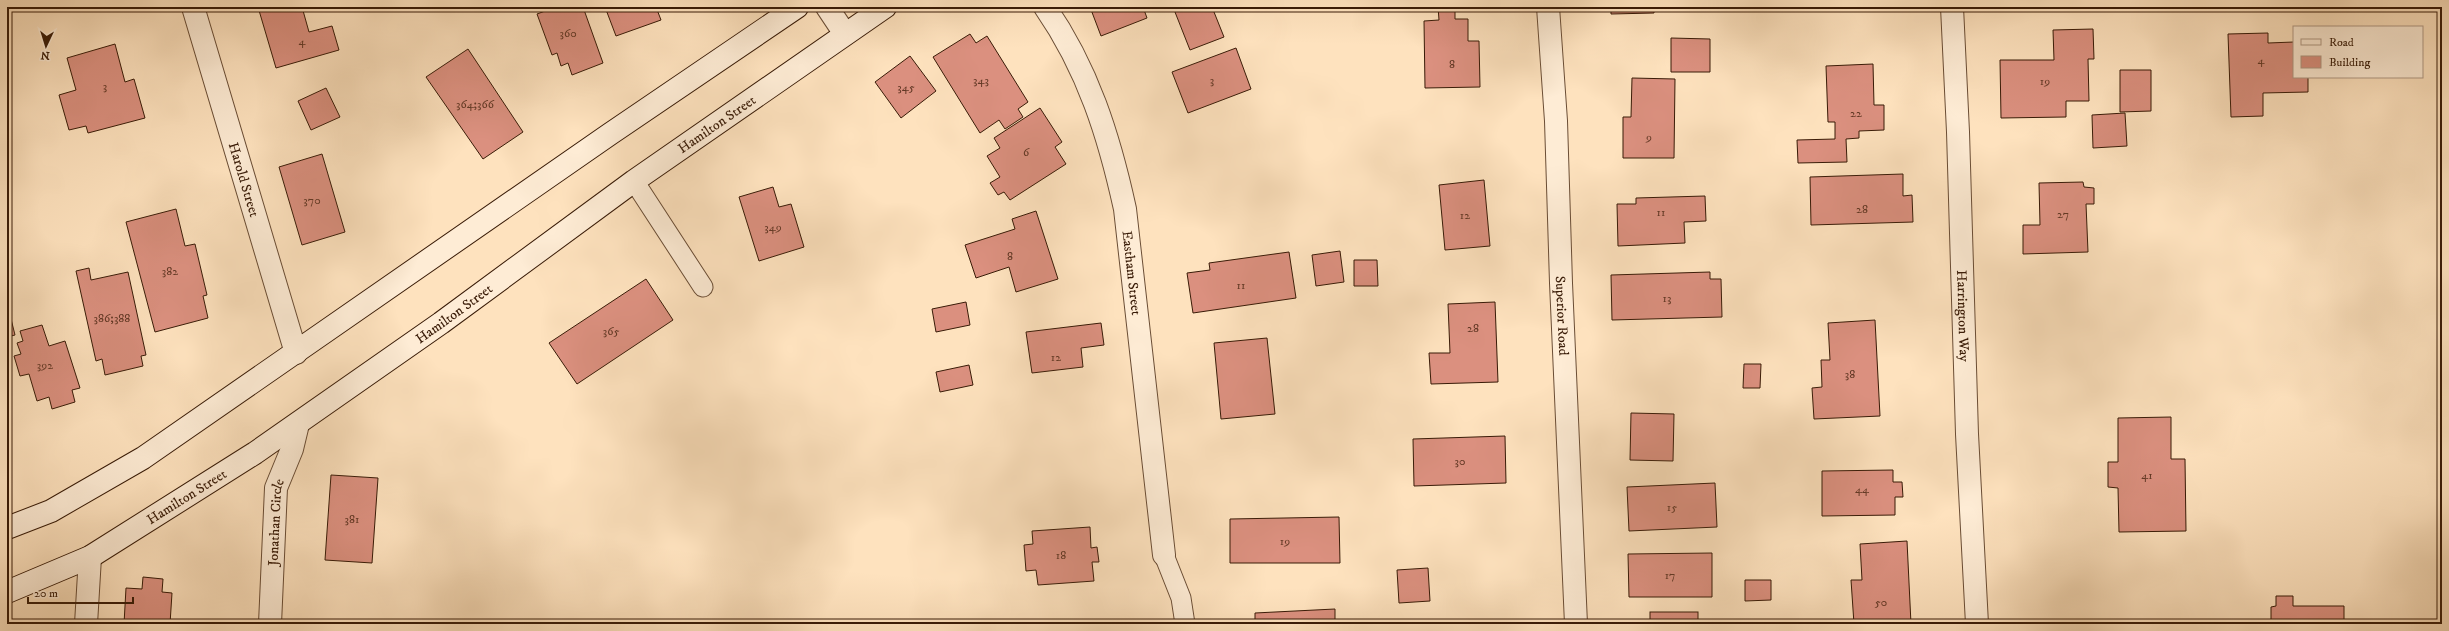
<svg xmlns="http://www.w3.org/2000/svg" width="2449" height="631" font-family="'IM FELL DW Pica',serif">
	<style>
		.building { fill: #db907f; stroke: #391b07 }
		.lines { fill: none; stroke-linecap: round; stroke-linejoin: round }
		.service-casing { stroke: #6a4d35; stroke-width: 21 }
		.minor-casing { stroke: #6a4d35; stroke-width: 24 }
		.tertiary-casing { stroke: #6a4d35; stroke-width: 24 }
		.secondary-casing { stroke: #391b07; stroke-width: 24 }
		.service { stroke: #feecd5; stroke-width: 19 }
		.minor { stroke: #feecd5; stroke-width: 22 }
		.tertiary { stroke: #feecd5; stroke-width: 22 }
		.secondary { stroke: #feecd5; stroke-width: 22 }
		.labels { text-anchor: middle; stroke-width: 3; stroke-linejoin: round; paint-order: stroke }
		.number-label { font-size: 12px; fill: #623825 }
		.street-label { font-size: 14px; fill: #391b07; stroke: #feecd5 }
	</style>
	<rect width="100%" height="100%" fill="#fee2be"/>
	<filter id="stains"><feTurbulence type="fractalNoise" baseFrequency=".005" numOctaves="4"/><feColorMatrix values="0 0 0 0 .2 0 0 0 0 .09 0 0 0 0 .02 0 0 0 .5 -.17"/></filter>
	<radialGradient id="worn" r=".72"><stop offset=".6" stop-color="#630" stop-opacity="0"/><stop offset="1" stop-color="#630" stop-opacity=".3"/></radialGradient>
	<g class="building">
		<path d="M 258,7 L 302,7 L 309,32 L 332,26 L 339,50 L 276,68 Z"/>
		<path d="M 556,7 L 583,7 L 603,63 L 572,75 L 568,63 L 561,66 L 557,53 L 552,55 L 537,14 Z"/>
		<path d="M 605,7 L 656,7 L 661,20 L 616,36 Z"/>
		<path d="M 1090,7 L 1143,7 L 1147,18 L 1101,36 Z"/>
		<path d="M 1173,7 L 1212,7 L 1224,37 L 1190,50 Z"/>
		<path d="M 1438,7 L 1455,7 L 1455,19 L 1468,19 L 1468,41 L 1479,41 L 1480,87 L 1425,88 L 1424,21 L 1439,20 Z"/>
		<path d="M 1611,7 L 1654,7 L 1654,13 L 1611,14 Z"/>
		<path d="M 2093,29 L 2094,59 L 2088,59 L 2089,101 L 2066,101 L 2066,117 L 2001,118 L 2000,60 L 2054,60 L 2053,30 Z"/>
		<path d="M 2268,33 L 2268,43 L 2294,42 L 2294,77 L 2308,77 L 2308,92 L 2263,93 L 2263,116 L 2231,117 L 2228,34 Z"/>
		<path d="M 970,34 L 976,43 L 987,36 L 1028,102 L 1018,109 L 1023,117 L 1005,129 L 999,120 L 980,133 L 933,57 Z"/>
		<path d="M 1671,38 L 1710,39 L 1710,72 L 1671,72 Z"/>
		<path d="M 115,44 L 125,82 L 134,79 L 145,118 L 88,133 L 86,126 L 69,130 L 59,95 L 76,90 L 67,58 Z"/>
		<path d="M 1236,48 L 1251,89 L 1188,113 L 1172,72 Z"/>
		<path d="M 468,49 L 523,132 L 483,159 L 426,77 Z"/>
		<path d="M 910,56 L 936,91 L 901,118 L 875,82 Z"/>
		<path d="M 1873,64 L 1874,105 L 1884,105 L 1884,130 L 1859,131 L 1859,138 L 1846,139 L 1847,162 L 1798,163 L 1797,140 L 1835,139 L 1835,122 L 1828,122 L 1826,66 Z"/>
		<path d="M 2120,70 L 2151,70 L 2151,111 L 2120,112 Z"/>
		<path d="M 1632,78 L 1675,79 L 1674,158 L 1623,158 L 1623,117 L 1631,117 Z"/>
		<path d="M 326,88 L 340,117 L 311,130 L 298,101 Z"/>
		<path d="M 1040,108 L 1062,142 L 1055,147 L 1066,164 L 1010,200 L 1004,192 L 998,195 L 990,183 L 1000,177 L 987,156 L 1000,148 L 994,138 Z"/>
		<path d="M 2125,113 L 2127,146 L 2093,148 L 2092,115 Z"/>
		<path d="M 322,154 L 345,232 L 302,245 L 279,167 Z"/>
		<path d="M 1903,174 L 1903,196 L 1912,195 L 1913,222 L 1811,225 L 1810,177 Z"/>
		<path d="M 1484,180 L 1490,246 L 1445,250 L 1439,185 Z"/>
		<path d="M 2083,182 L 2084,187 L 2094,188 L 2094,204 L 2086,204 L 2088,252 L 2023,254 L 2023,225 L 2040,225 L 2039,183 Z"/>
		<path d="M 773,187 L 779,207 L 791,204 L 804,247 L 759,261 L 739,197 Z"/>
		<path d="M 1705,196 L 1706,221 L 1684,222 L 1685,243 L 1618,246 L 1617,204 L 1636,204 L 1636,198 Z"/>
		<path d="M 176,209 L 185,246 L 195,244 L 207,295 L 203,296 L 208,318 L 155,332 L 126,222 Z"/>
		<path d="M 1036,211 L 1058,279 L 1016,292 L 1009,267 L 976,278 L 965,245 L 1015,229 L 1012,219 Z"/>
		<path d="M 1340,251 L 1344,282 L 1316,286 L 1312,255 Z"/>
		<path d="M 1289,252 L 1296,298 L 1193,313 L 1187,273 L 1210,270 L 1209,263 Z"/>
		<path d="M 1354,260 L 1377,260 L 1378,286 L 1354,286 Z"/>
		<path d="M 89,268 L 91,280 L 128,272 L 146,355 L 141,356 L 143,366 L 105,375 L 102,359 L 96,361 L 76,271 Z"/>
		<path d="M 1710,272 L 1710,279 L 1721,279 L 1722,317 L 1612,320 L 1611,275 Z"/>
		<path d="M 646,279 L 673,320 L 577,384 L 549,343 Z"/>
		<path d="M 966,302 L 970,325 L 936,332 L 932,309 Z"/>
		<path d="M 1495,302 L 1498,382 L 1431,384 L 1429,353 L 1450,353 L 1448,304 Z"/>
		<path d="M 7,303 L 15,335 L 7,337 Z"/>
		<path d="M 1875,320 L 1880,416 L 1814,419 L 1812,388 L 1822,387 L 1821,360 L 1830,360 L 1828,323 Z"/>
		<path d="M 1101,323 L 1104,345 L 1081,348 L 1083,367 L 1032,373 L 1026,332 Z"/>
		<path d="M 42,325 L 49,346 L 65,341 L 80,388 L 72,390 L 75,402 L 52,409 L 49,397 L 37,401 L 29,374 L 20,376 L 14,356 L 21,354 L 17,343 L 23,341 L 20,331 Z"/>
		<path d="M 1267,338 L 1275,414 L 1221,419 L 1214,343 Z"/>
		<path d="M 1744,364 L 1761,364 L 1760,388 L 1743,388 Z"/>
		<path d="M 969,365 L 973,385 L 940,392 L 936,372 Z"/>
		<path d="M 1631,413 L 1674,414 L 1673,461 L 1630,460 Z"/>
		<path d="M 2171,417 L 2171,459 L 2185,459 L 2186,531 L 2119,532 L 2118,488 L 2108,487 L 2108,462 L 2118,462 L 2118,418 Z"/>
		<path d="M 1505,436 L 1506,483 L 1414,486 L 1413,439 Z"/>
		<path d="M 1893,470 L 1893,482 L 1902,482 L 1903,497 L 1895,497 L 1895,515 L 1822,516 L 1822,471 Z"/>
		<path d="M 331,475 L 378,478 L 372,563 L 325,560 Z"/>
		<path d="M 1715,483 L 1717,527 L 1629,531 L 1627,487 Z"/>
		<path d="M 1339,517 L 1340,563 L 1230,563 L 1230,519 Z"/>
		<path d="M 1090,527 L 1091,548 L 1097,547 L 1099,562 L 1092,562 L 1094,581 L 1038,585 L 1036,570 L 1026,571 L 1024,545 L 1033,544 L 1032,531 Z"/>
		<path d="M 1907,541 L 1911,624 L 1854,624 L 1851,580 L 1862,580 L 1860,544 Z"/>
		<path d="M 1712,553 L 1712,597 L 1629,597 L 1628,554 Z"/>
		<path d="M 1428,568 L 1430,601 L 1399,603 L 1397,570 Z"/>
		<path d="M 143,577 L 163,579 L 162,592 L 172,593 L 170,624 L 124,624 L 126,588 L 142,589 Z"/>
		<path d="M 1745,580 L 1771,580 L 1771,600 L 1745,601 Z"/>
		<path d="M 2276,596 L 2293,596 L 2293,606 L 2344,606 L 2344,624 L 2271,624 L 2271,607 L 2276,606 Z"/>
		<path d="M 1335,609 L 1335,624 L 1255,624 L 1255,613 Z"/>
		<rect x="1650" y="612" width="48" height="12"/>
	</g>
	<g class="lines">
		<defs>
			<g id="service">
				<path d="M 634,181 L 703,287"/>
				<path d="M 1164,555 L 1181,598 L 1185,624"/>
			</g>
			<g id="minor">
				<path id="s1" d="M 193,7 L 296,353"/>
				<path d="M 827,7 L 845,34"/>
				<path id="s2" d="M 1045,7 C 1088,69 1109,136 1125,209 L 1164,555"/>
				<path id="s3" d="M 1548,7 L 1556,121 L 1561,283 L 1576,624"/>
				<path d="M 86,624 L 90,557"/>
				<path id="s4" d="M 270,624 L 276,488 L 292,449 L 298,424"/>
			</g>
			<g id="tertiary">
				<path id="s5" d="M 1952,7 L 1958,132 L 1967,434 L 1977,624"/>
			</g>
			<g id="secondary">
				<path d="M 7,528 L 51,511 L 143,458 L 610,134 L 797,7"/>
				<path id="s6" d="M 7,592 L 90,557 L 255,453 L 441,323 L 634,181 L 885,7"/>
			</g>
		</defs>
		<use href="#service" class="service-casing"/>
		<use href="#minor" class="minor-casing"/>
		<use href="#tertiary" class="tertiary-casing"/>
		<use href="#secondary" class="secondary-casing"/>
		<use href="#service" class="service"/>
		<use href="#minor" class="minor"/>
		<use href="#tertiary" class="tertiary"/>
		<use href="#secondary" class="secondary"/>
	</g>
	<g class="labels">
		<g class="number-label">
			<text x="568" y="37">360</text>
			<text x="302" y="45">4</text>
			<text x="2261" y="64">4</text>
			<text x="1452" y="68">8</text>
			<text x="981" y="84">343</text>
			<text x="1212" y="84">3</text>
			<text x="2045" y="85">19</text>
			<text x="105" y="90">3</text>
			<text x="906" y="91">345</text>
			<text x="475" y="108">364;366</text>
			<text x="1856" y="117">22</text>
			<text x="1649" y="141">9</text>
			<text x="1026" y="156">6</text>
			<text x="312" y="204">370</text>
			<text x="1862" y="213">28</text>
			<text x="1661" y="216">11</text>
			<text x="2063" y="218">27</text>
			<text x="1465" y="219">12</text>
			<text x="773" y="231">349</text>
			<text x="1010" y="260">8</text>
			<text x="170" y="275">382</text>
			<text x="1241" y="289">11</text>
			<text x="1667" y="302">13</text>
			<text x="112" y="322">386;388</text>
			<text x="1473" y="332">28</text>
			<text x="611" y="335">365</text>
			<text x="1056" y="361">12</text>
			<text x="45" y="369">392</text>
			<text x="1850" y="378">38</text>
			<text x="1460" y="465">30</text>
			<text x="2147" y="479">41</text>
			<text x="1862" y="493">44</text>
			<text x="1672" y="511">15</text>
			<text x="352" y="523">381</text>
			<text x="1285" y="545">19</text>
			<text x="1061" y="559">18</text>
			<text x="1670" y="579">17</text>
			<text x="1881" y="606">50</text>
		</g>
		<g class="street-label">
			<text dy="5" stroke="none"><textPath href="#s6" startOffset="852">Hamilton Street</textPath></text>
			<text dy="5" stroke="none"><textPath href="#s1" startOffset="180">Harold Street</textPath></text>
			<text dy="5" stroke="none"><textPath href="#s2" startOffset="283">Eastham Street</textPath></text>
			<text dy="5" stroke="none"><textPath href="#s6" startOffset="528">Hamilton Street</textPath></text>
			<text dy="5" stroke="none"><textPath href="#s3" startOffset="309">Superior Road</textPath></text>
			<text dy="5" stroke="none"><textPath href="#s5" startOffset="309">Harrington Way</textPath></text>
			<text dy="5" stroke="none"><textPath href="#s6" startOffset="204">Hamilton Street</textPath></text>
			<text dy="5" stroke="none"><textPath href="#s4" startOffset="102">Jonathan Circle</textPath></text>
		</g>
	</g>
	<rect width="2449" height="631" fill="none" stroke="#fee2be" stroke-width="24"/>
	<rect x="8" y="8" width="2433" height="615" fill="none" stroke="#391b07" stroke-width="2"/>
	<rect x="12" y="12" width="2425" height="607" fill="none" stroke="#391b07"/>
	<rect x="2293" y="26" width="130" height="52" fill="#feecd5" stroke="#af9883"/>
	<rect x="2301" y="39" width="20" height="6" fill="#feecd5" stroke="#af9883"/>
	<text x="2329" y="46" font-size="12" fill="#391b07">Road</text>
	<rect x="2301" y="56" width="20" height="12" fill="#db907f" stroke="#af9883"/>
	<text x="2329" y="66" font-size="12" fill="#391b07">Building</text>
	<g transform="translate(46 46) rotate(184)" stroke="#feecd5" stroke-width="3" paint-order="stroke">
	<path d="M0-3L7 15L0 10L-7 15Z" fill="#391b07"/>
	<text y="-6" font-size="11" font-weight="bold" text-anchor="middle" fill="#391b07">N</text>
	</g>
	<path d="M28 597v6h105v-6" fill="none" stroke="#391b07" stroke-width="2"/>
	<text x="34" y="597" font-size="12" fill="#391b07" stroke="#feecd5" stroke-width="3" paint-order="stroke">20 m</text>
	<rect width="100%" height="100%" filter="url(#stains)"/>
	<rect width="100%" height="100%" fill="url(#worn)"/>
</svg>
